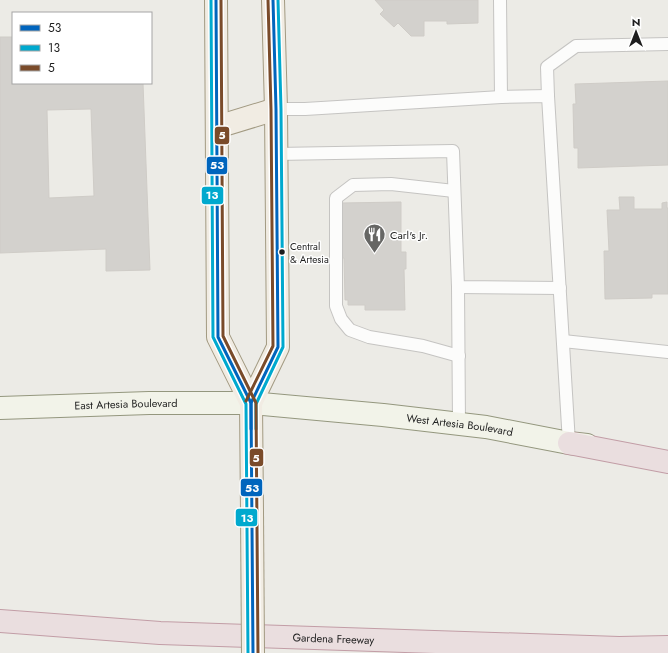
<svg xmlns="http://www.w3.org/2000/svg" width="668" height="653" font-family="Jost,sans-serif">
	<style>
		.building { fill: #d3d1cd; stroke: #cfccc7; fill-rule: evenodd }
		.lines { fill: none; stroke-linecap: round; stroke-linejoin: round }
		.lane-casing { stroke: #c5c4c2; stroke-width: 14 }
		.secondary-casing { stroke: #94977e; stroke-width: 24 }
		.primary-casing { stroke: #a29a82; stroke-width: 24 }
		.highway-casing { stroke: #c29da6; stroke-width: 24 }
		.lane { stroke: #fcfcfb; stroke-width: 12 }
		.secondary { stroke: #f2f3e9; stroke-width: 22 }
		.primary { stroke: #f1ece3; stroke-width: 22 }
		.highway { stroke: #eadedf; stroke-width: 22 }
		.primary-bridge-casing { stroke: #a29a82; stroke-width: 24; stroke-linecap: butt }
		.primary-bridge { stroke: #f1ece3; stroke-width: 22 }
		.bus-1-casing { stroke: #fff; stroke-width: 6 }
		.bus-2-casing { stroke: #fff; stroke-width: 6 }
		.bus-3-casing { stroke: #fff; stroke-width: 6 }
		.bus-1 { stroke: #0065bd; stroke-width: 3 }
		.bus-2 { stroke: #00a9ce; stroke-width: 3 }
		.bus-3 { stroke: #7a4b2a; stroke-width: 3 }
		.bus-dot { fill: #1e1e1e; stroke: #fff; stroke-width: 1.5 }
		.labels { text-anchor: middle; stroke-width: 3; stroke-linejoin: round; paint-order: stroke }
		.bus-label { font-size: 10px; fill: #1e1e1e; stroke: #fff; text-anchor: start }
		.poi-label { font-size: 11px; fill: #1e1e1e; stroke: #fff; text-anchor: start }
		.street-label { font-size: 11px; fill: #1e1e1e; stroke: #fff }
		.line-badge { stroke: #fff; stroke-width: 1.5 }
		.badge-label { font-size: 11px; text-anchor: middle; font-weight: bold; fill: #fff }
	</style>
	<rect width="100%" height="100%" fill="#ecebe6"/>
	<g class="building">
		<path d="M 375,0 L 478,0 L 478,23 L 447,24 L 447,21 L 424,21 L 424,36 L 411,36 L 398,23 L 394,27 L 380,14 L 384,10 Z"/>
		<path d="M 0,37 L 13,37 L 13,83 L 143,83 L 150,270 L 106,271 L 106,249 L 0,253 ZM 91,109 L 94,196 L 49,198 L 47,110 Z"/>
		<path d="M 668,81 L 668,165 L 578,168 L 578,148 L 574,148 L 573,104 L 576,104 L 575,84 Z"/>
		<path d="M 619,197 L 634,197 L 634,209 L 662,209 L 662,203 L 667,202 L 667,208 L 668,208 L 668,294 L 652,294 L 652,298 L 605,299 L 604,251 L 609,251 L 607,210 L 620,210 Z"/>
		<path d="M 401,202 L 401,252 L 406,252 L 406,269 L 404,269 L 405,310 L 365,310 L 365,305 L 348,305 L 348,300 L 345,300 L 344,258 L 342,258 L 341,203 Z"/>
	</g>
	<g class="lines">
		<defs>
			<g id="lane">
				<path d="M 500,0 L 501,97"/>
				<path d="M 548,96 L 547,67 L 576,46 L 668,44"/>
				<path d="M 276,109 L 305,109 L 501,97 L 548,96 L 569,443"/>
				<path d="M 276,154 L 453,151 L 458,287 L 560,288"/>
				<path d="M 454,191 L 391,184 L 353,185 L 336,198 L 336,306 L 341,319 L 350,330 L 369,337 L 423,346 L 459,356"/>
				<path d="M 458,287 L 459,424"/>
				<path d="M 563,341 L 668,352"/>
			</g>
			<g id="secondary">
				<path id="s1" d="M 0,408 L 149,403 L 251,403 L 383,415 L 486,427 L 569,443 L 587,445"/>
			</g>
			<g id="primary">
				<path d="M 216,0 L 218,337 L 251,403 L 252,512"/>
				<path d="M 217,127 L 276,109"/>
				<path d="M 251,403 L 278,347 L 276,109 L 273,0"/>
			</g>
			<g id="highway">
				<path d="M 569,443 L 668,462"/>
				<path id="s2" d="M 0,621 L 160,633 L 619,648 L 668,647"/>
			</g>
		</defs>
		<use href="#lane" class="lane-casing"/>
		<use href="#secondary" class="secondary-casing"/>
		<use href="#primary" class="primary-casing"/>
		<use href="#highway" class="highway-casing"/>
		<use href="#lane" class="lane"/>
		<use href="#secondary" class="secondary"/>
		<use href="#primary" class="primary"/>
		<use href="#highway" class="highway"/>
		<defs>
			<path id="primary-bridge" d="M 252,512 L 253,653"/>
		</defs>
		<use href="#primary-bridge" class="primary-bridge-casing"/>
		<use href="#primary-bridge" class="primary-bridge"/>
		<defs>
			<g id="bus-1">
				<path d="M 216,0 L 218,337 L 251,403 L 253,653"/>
				<path d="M 251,429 L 251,403 L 278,347 L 276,109 L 273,0"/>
			</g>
			<g id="bus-2">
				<path d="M 211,0 L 213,337 L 246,404 L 248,653"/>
				<path d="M 256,429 L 256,404 L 283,347 L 281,109 L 278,0"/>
			</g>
			<g id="bus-3">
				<path d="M 221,0 L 223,336 L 256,403 L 258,653"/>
				<path d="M 246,401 L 273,346 L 271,109 L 268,0"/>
			</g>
		</defs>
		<use href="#bus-1" class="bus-1-casing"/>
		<use href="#bus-2" class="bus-2-casing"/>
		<use href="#bus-3" class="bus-3-casing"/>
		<use href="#bus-1" class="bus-1"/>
		<use href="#bus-2" class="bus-2"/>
		<use href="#bus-3" class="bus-3"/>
	</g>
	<defs>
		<symbol id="restaurant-pin" viewBox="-11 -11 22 30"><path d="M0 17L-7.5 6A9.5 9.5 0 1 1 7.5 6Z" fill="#666664" stroke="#fff"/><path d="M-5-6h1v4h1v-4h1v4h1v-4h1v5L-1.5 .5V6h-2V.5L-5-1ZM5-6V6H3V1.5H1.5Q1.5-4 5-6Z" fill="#fff"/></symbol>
	</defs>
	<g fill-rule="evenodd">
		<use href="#restaurant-pin" x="362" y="222" width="25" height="34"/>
	</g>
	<circle class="bus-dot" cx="282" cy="252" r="3.5"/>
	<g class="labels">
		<g class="bus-label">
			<text x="290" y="250">Central<tspan x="290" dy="13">&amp; Artesia</tspan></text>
		</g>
		<g class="poi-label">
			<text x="390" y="239">Carl's Jr.</text>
		</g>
		<g class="street-label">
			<text dy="4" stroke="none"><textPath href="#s1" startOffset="126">East Artesia Boulevard</textPath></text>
			<text dy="4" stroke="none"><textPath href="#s1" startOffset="461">West Artesia Boulevard</textPath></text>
			<text dy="4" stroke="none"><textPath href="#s2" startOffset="334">Gardena Freeway</textPath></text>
		</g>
	</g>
	<g class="line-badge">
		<rect x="214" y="126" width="16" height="19" rx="4" fill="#7a4b2a"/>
		<rect x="206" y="156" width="22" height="19" rx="4" fill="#0065bd"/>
		<rect x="201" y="186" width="23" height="19" rx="4" fill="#00a9ce"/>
		<rect x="249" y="448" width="15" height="19" rx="4" fill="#7a4b2a"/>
		<rect x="240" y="478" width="23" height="19" rx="4" fill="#0065bd"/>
		<rect x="235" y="508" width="23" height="19" rx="4" fill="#00a9ce"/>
	</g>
	<g class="badge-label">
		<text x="222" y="139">5</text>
		<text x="217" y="169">53</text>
		<text x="212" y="199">13</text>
		<text x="256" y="462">5</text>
		<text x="252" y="492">53</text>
		<text x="247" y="522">13</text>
	</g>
	<rect x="12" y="12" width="140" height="72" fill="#ffffff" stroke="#a5a5a5"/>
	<rect x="20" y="25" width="20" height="6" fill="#0065bd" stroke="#a5a5a5"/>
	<text x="48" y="32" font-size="12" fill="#1e1e1e">53</text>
	<rect x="20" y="45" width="20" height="6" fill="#00a9ce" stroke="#a5a5a5"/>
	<text x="48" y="52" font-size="12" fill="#1e1e1e">13</text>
	<rect x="20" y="65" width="20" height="6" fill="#7a4b2a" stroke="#a5a5a5"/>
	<text x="48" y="72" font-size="12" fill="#1e1e1e">5</text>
	<g transform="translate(636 32)" stroke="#ffffff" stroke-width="3" paint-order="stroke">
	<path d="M0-3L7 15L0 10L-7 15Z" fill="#1e1e1e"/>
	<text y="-6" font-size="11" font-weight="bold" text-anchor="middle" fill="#1e1e1e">N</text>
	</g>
</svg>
